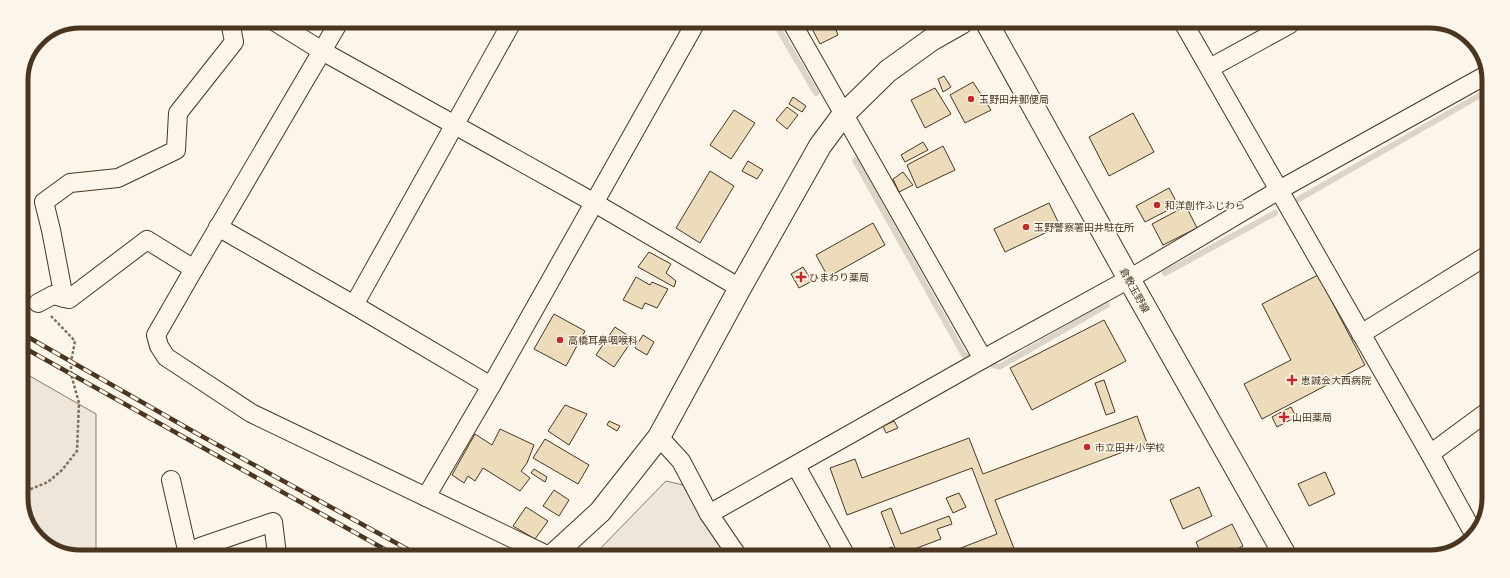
<svg xmlns="http://www.w3.org/2000/svg" width="1510" height="578" font-family="Barlow,'Noto Sans JP',sans-serif">
	<style>
		.green { fill: #ede6d9; stroke: #887966 }
		.parking { fill: #ede7d9; stroke: #887966 }
		.lines { fill: none; stroke-linecap: round; stroke-linejoin: round }
		.stream { stroke: #dcd4c6; stroke-width: 6 }
		.building { fill: #ecdcbc; stroke: #4a3520 }
		.minor-casing { stroke: #4a3520; stroke-width: 20 }
		.tertiary-casing { stroke: #4a3520; stroke-width: 24 }
		.primary-casing { stroke: #4a3520; stroke-width: 24 }
		.path { stroke: #7f6f5c; stroke-width: 2.5; stroke-dasharray: 3 2; stroke-linecap: butt }
		.minor { stroke: #fbf6e9; stroke-width: 18 }
		.tertiary { stroke: #fbf6e9; stroke-width: 22 }
		.primary { stroke: #fbf6e9; stroke-width: 22 }
		.rail-casing { stroke: #4a3520; stroke-width: 4.5 }
		.rail { stroke: #fbf6e9; stroke-width: 3; stroke-dasharray: 9; stroke-linecap: butt }
		.poi-dot { fill: #c62828; stroke: #fbf6e9; stroke-width: 1.5 }
		.labels { text-anchor: middle; stroke-width: 3; stroke-linejoin: round; paint-order: stroke }
		.poi-label { font-size: 10px; fill: #4a3520; stroke: #fbf6e9; text-anchor: start }
		.street-label { font-size: 10px; fill: #4a3520; stroke: #fbf6e9 }
		.rim { fill: none; stroke: #4a3520; stroke-width: 5 }
	</style>
	<rect width="100%" height="100%" fill="#fbf6e9"/>
	<path class="green" d="M 21,371 L 96,414 L 96,554 L 61,554 L 33,534 L 21,502 Z"/>
	<path class="parking" d="M 666,481 L 683,485 L 688,491 L 727,555 L 594,555 Z"/>
	<g class="lines">
		<g class="stream">
			<path d="M 775,23 L 816,93"/>
			<path d="M 855,160 L 964,355 L 976,359"/>
			<path d="M 1299,199 L 1489,90"/>
			<path d="M 1165,273 L 1275,213"/>
			<path d="M 985,362 L 999,367 L 1107,305"/>
		</g>
	</g>
	<g class="building">
		<path d="M 809,23 L 849,23 L 836,30 L 838,35 L 820,44 Z"/>
		<path d="M 944,76 L 951,87 L 943,92 L 938,79 Z"/>
		<path d="M 973,82 L 991,110 L 965,123 L 950,95 Z"/>
		<path d="M 935,88 L 951,114 L 925,128 L 911,100 Z"/>
		<path d="M 793,97 L 806,106 L 802,112 L 789,104 Z"/>
		<path d="M 787,107 L 798,115 L 787,129 L 776,120 Z"/>
		<path d="M 734,110 L 755,123 L 731,159 L 710,145 Z"/>
		<path d="M 1133,113 L 1154,152 L 1109,176 L 1089,137 Z"/>
		<path d="M 923,142 L 928,150 L 905,162 L 901,155 Z"/>
		<path d="M 943,146 L 955,170 L 917,188 L 907,165 Z"/>
		<path d="M 748,161 L 763,170 L 757,179 L 742,171 Z"/>
		<path d="M 710,171 L 734,186 L 700,243 L 676,228 Z"/>
		<path d="M 903,172 L 913,185 L 899,192 L 893,179 Z"/>
		<path d="M 1169,188 L 1178,205 L 1145,222 L 1136,206 Z"/>
		<path d="M 1049,203 L 1060,226 L 1005,252 L 994,229 Z"/>
		<path d="M 1186,206 L 1197,228 L 1163,245 L 1152,224 Z"/>
		<path d="M 873,223 L 885,245 L 828,277 L 816,255 Z"/>
		<path d="M 649,252 L 671,264 L 666,273 L 676,281 L 674,287 L 638,267 Z"/>
		<path d="M 803,267 L 812,281 L 799,288 L 791,274 Z"/>
		<path d="M 1318,275 L 1365,365 L 1262,419 L 1244,384 L 1291,360 L 1262,304 Z"/>
		<path d="M 636,277 L 650,285 L 652,282 L 668,289 L 657,308 L 645,303 L 642,309 L 623,300 Z"/>
		<path d="M 554,314 L 585,331 L 566,366 L 534,349 Z"/>
		<path d="M 1104,320 L 1126,361 L 1032,410 L 1010,368 Z"/>
		<path d="M 615,327 L 633,339 L 614,367 L 596,355 Z"/>
		<path d="M 643,335 L 654,342 L 647,355 L 635,348 Z"/>
		<path d="M 1104,380 L 1115,412 L 1106,415 L 1095,383 Z"/>
		<path d="M 565,405 L 587,414 L 569,445 L 548,431 Z"/>
		<path d="M 1291,407 L 1296,417 L 1277,427 L 1272,417 Z"/>
		<path d="M 1137,416 L 1147,443 L 995,500 L 1017,556 L 940,556 L 997,534 L 972,468 L 847,515 L 830,468 L 855,459 L 862,478 L 969,438 L 983,474 Z"/>
		<path d="M 609,421 L 620,426 L 617,431 L 607,425 Z"/>
		<path d="M 894,421 L 898,428 L 886,433 L 883,426 Z"/>
		<path d="M 500,429 L 534,445 L 527,463 L 521,471 L 530,478 L 520,491 L 483,468 L 475,481 L 468,476 L 464,483 L 452,475 L 475,434 L 492,445 Z"/>
		<path d="M 545,439 L 589,465 L 578,484 L 533,458 Z"/>
		<path d="M 534,469 L 547,477 L 545,482 L 531,473 Z"/>
		<path d="M 1325,472 L 1335,494 L 1309,506 L 1298,484 Z"/>
		<path d="M 1199,487 L 1212,516 L 1183,529 L 1170,500 Z"/>
		<path d="M 554,490 L 569,500 L 559,516 L 543,506 Z"/>
		<path d="M 959,493 L 966,507 L 953,513 L 946,498 Z"/>
		<path d="M 526,507 L 548,521 L 535,539 L 513,526 Z"/>
		<path d="M 891,508 L 901,534 L 949,516 L 952,524 L 937,529 L 941,539 L 909,551 L 911,556 L 898,556 L 881,512 Z"/>
		<path d="M 1232,524 L 1243,546 L 1221,557 L 1202,556 L 1196,542 Z"/>
		<path d="M 892,547 L 895,556 L 869,556 Z"/>
	</g>
	<g class="lines">
		<defs>
			<g id="minor">
				<path d="M 274,21 L 322,51 L 593,202 L 740,288"/>
				<path d="M 339,22 L 194,269 L 156,335 L 159,346 L 166,357 L 251,413 L 547,555"/>
				<path d="M 792,23 L 983,359"/>
				<path d="M 1184,24 L 1430,454 L 1474,534"/>
				<path d="M 1210,68 L 1290,24"/>
				<path d="M 218,227 L 354,305 L 491,386"/>
				<path d="M 64,298 L 51,230 L 44,202 L 70,183 L 118,178 L 176,150 L 178,113 L 234,42 L 230,21"/>
				<path d="M 38,303 L 53,295 L 69,299 L 147,240 L 194,269"/>
				<path d="M 354,305 L 512,22"/>
				<path d="M 1361,334 L 1488,255"/>
				<path d="M 659,437 L 681,461 L 709,514 L 737,555"/>
				<path d="M 1430,454 L 1487,412"/>
				<path d="M 796,466 L 846,556"/>
				<path d="M 171,480 L 188,554"/>
				<path d="M 426,497 L 491,386 L 696,22"/>
				<path d="M 709,514 L 983,359 L 1129,279 L 1279,190 L 1488,74"/>
				<path d="M 194,554 L 200,547 L 273,522 L 277,554"/>
			</g>
			<path id="tertiary" d="M 553,555 L 600,512 L 659,437 L 740,288 L 820,146 L 843,115 L 888,71 L 931,40 L 961,23"/>
			<path id="primary" d="M 987,23 L 1129,279 L 1286,557"/>
		</defs>
		<use href="#minor" class="minor-casing"/>
		<use href="#tertiary" class="tertiary-casing"/>
		<use href="#primary" class="primary-casing"/>
		<path class="path" d="M 21,493 L 48,482 L 62,470 L 77,451 L 79,403 L 71,374 L 71,362 L 75,341 L 51,316"/>
		<use href="#minor" class="minor"/>
		<use href="#tertiary" class="tertiary"/>
		<use href="#primary" class="primary"/>
		<defs>
			<g id="rail">
				<path d="M 21,333 L 196,433 L 418,555"/>
				<path d="M 21,346 L 395,555"/>
			</g>
		</defs>
		<use href="#rail" class="rail-casing"/>
		<use href="#rail" class="rail"/>
	</g>
	<g class="poi-dot">
		<circle cx="971" cy="99" r="4"/>
		<circle cx="1157" cy="205" r="4"/>
		<circle cx="1026" cy="227" r="4"/>
		<path d="M799 271h4v4h4v4h-4v4h-4v-4h-4v-4h4z"/>
		<circle cx="560" cy="340" r="4"/>
		<path d="M1290 374h4v4h4v4h-4v4h-4v-4h-4v-4h4z"/>
		<path d="M1282 411h4v4h4v4h-4v4h-4v-4h-4v-4h4z"/>
		<circle cx="1087" cy="447" r="4"/>
	</g>
	<g class="labels">
		<g class="poi-label">
			<text x="979" y="103">玉野田井郵便局</text>
			<text x="1165" y="209">和洋創作ふじわら</text>
			<text x="1034" y="231">玉野警察署田井駐在所</text>
			<text x="809" y="281">ひまわり薬局</text>
			<text x="568" y="344">高橋耳鼻咽喉科</text>
			<text x="1301" y="384">恵誠会大西病院</text>
			<text x="1292" y="421">山田薬局</text>
			<text x="1095" y="451">市立田井小学校</text>
		</g>
		<g class="street-label">
			<text transform="translate(1135 290) rotate(61)" y="4">倉敷玉野線</text>
		</g>
	</g>
	<path d="M0 0H1510V578H0ZM80 28H1430A52 52 0 0 1 1482 80V498A52 52 0 0 1 1430 550H80A52 52 0 0 1 28 498V80A52 52 0 0 1 80 28Z" fill="#fbf6e9" fill-rule="evenodd"/>
	<path class="rim" d="M80 28H1430A52 52 0 0 1 1482 80V498A52 52 0 0 1 1430 550H80A52 52 0 0 1 28 498V80A52 52 0 0 1 80 28Z"/>
</svg>
